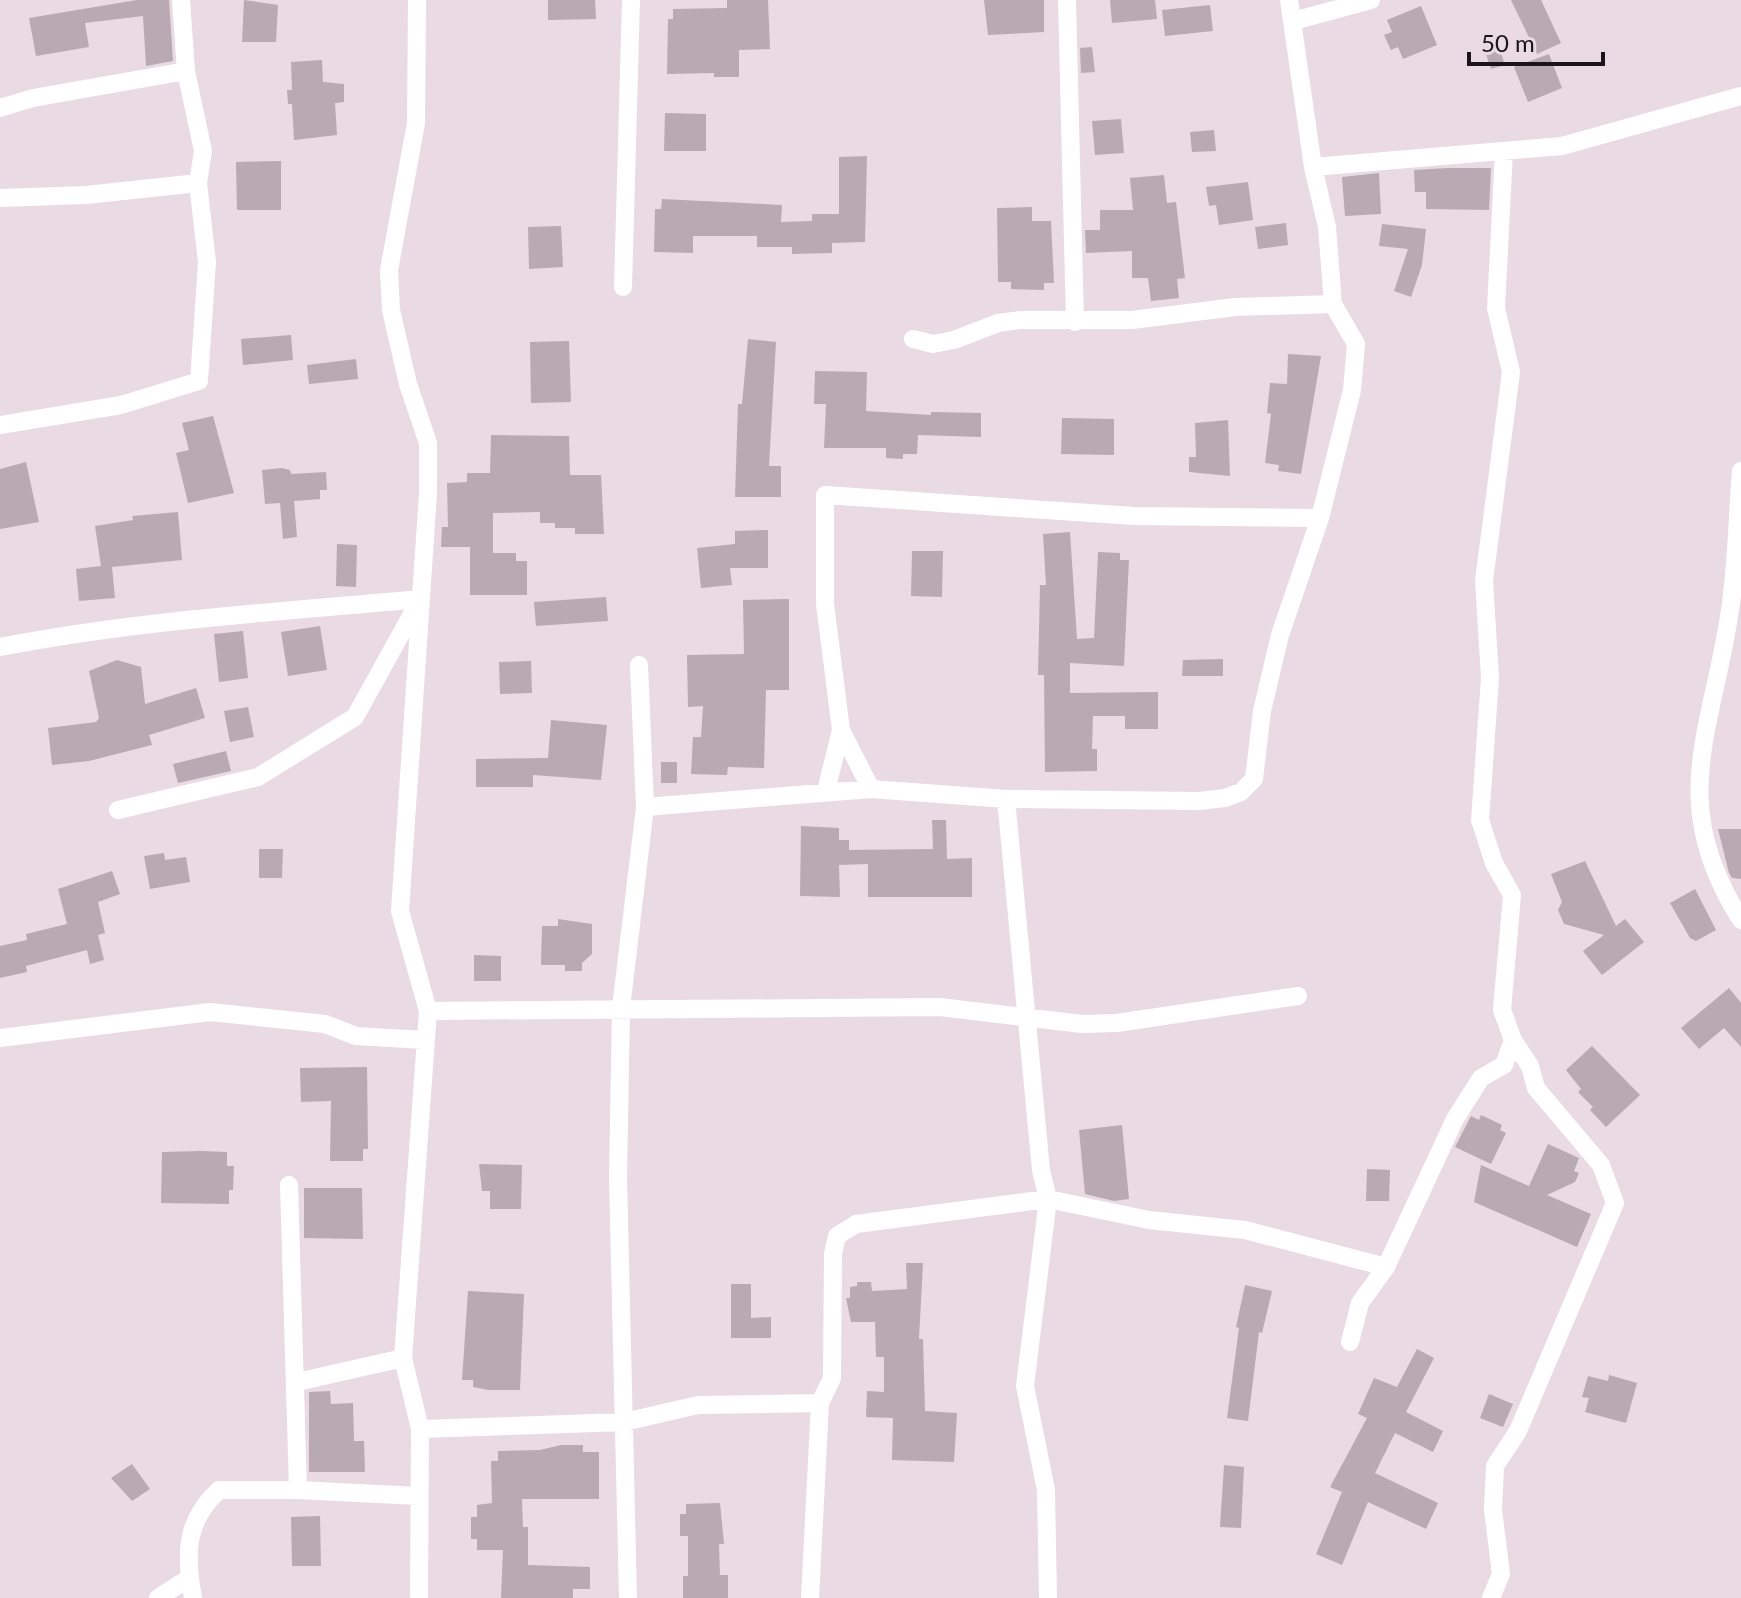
<svg xmlns="http://www.w3.org/2000/svg" width="1741" height="1598" font-family="Lato,sans-serif">
	<style>
		.building { fill: #b8a9b2 }
		.lines { fill: none; stroke-linecap: round; stroke-linejoin: round }
		.street { stroke: #fff; stroke-width: 18 }
	</style>
	<rect width="100%" height="100%" fill="#eadae3"/>
	<path class="building" d="M137,0H169L173,61L146,66L143,16L85,23L89,47L36,56L29,18Z
		M244,0L278,5L276,42H242Z
		M548,0H595L596,19L548,20Z
		M727,0H768L770,49L739,50V77H714V73L667,74L668,19H673V9L727,8Z
		M984,0H1044V32L988,35Z
		M1110,0H1155L1157,19L1112,23Z
		M1511,0H1541L1561,43L1537,54Z
		M1210,5L1213,31L1165,36L1162,10Z
		M1421,6L1437,45L1403,59L1398,47L1391,50L1384,35L1392,32L1387,20Z
		M1498,44L1505,65L1491,69L1484,48Z
		M1092,47L1095,72L1081,73L1080,48Z
		M1549,54L1562,88L1528,102L1514,67Z
		M322,60L323,82L344,84V102L335,103L337,135L294,140L292,104H288L287,90H292L291,62Z
		M665,113L706,114V151H664Z
		M1121,119L1124,153L1095,155L1092,121Z
		M1214,130L1216,151L1192,152L1190,132Z
		M867,156L865,242L832,243V253L792,254V247H757V236H693V253L654,252L655,209H661L662,199L782,205L781,222L812,221V214H839V157Z
		M281,161V210H237L236,162Z
		M1448,168H1491L1489,210L1426,209V192H1415L1414,170Z
		M1379,173L1381,214L1345,216L1342,177Z
		M1164,175L1167,203L1176,202L1185,278L1177,279L1179,298L1151,301L1148,278H1132V251L1086,253L1085,230H1100V210H1133L1130,178Z
		M1248,182L1253,220L1219,225L1216,205L1209,206L1206,187Z
		M1032,207V221H1051L1054,283H1044V290L1011,289V282H998L997,208Z
		M1286,223L1288,245L1258,249L1255,227Z
		M1382,224L1426,229L1422,265L1411,297L1394,291L1408,249L1379,246Z
		M561,226L563,267L529,269L528,227Z
		M291,335L293,360L243,365L241,339Z
		M748,339L776,342L769,466H781V497H735L738,404H742Z
		M569,341L571,402L531,403L530,342Z
		M1288,354L1321,356L1301,474L1278,471L1279,465L1265,463L1271,414L1267,413L1270,383L1287,384Z
		M356,359L358,379L309,384L307,365Z
		M815,371L867,372L866,411L931,415V412L981,413V437L918,435L917,454H903V459L886,458V448H824L826,404H814Z
		M213,416L234,493L188,503L176,453L189,450L182,423Z
		M1062,418L1114,419V455L1061,454Z
		M1228,420L1230,476L1189,472V457H1196L1195,423Z
		M491,435L569,436L570,475H601L604,534H575V528H555V523H540V512L493,513V553H516V561H527V595H470V547H441L442,527H448L447,483L467,482V473H490Z
		M26,462L39,522L0,529V469Z
		M282,468L290,470L291,474L326,472L327,490H320V499L294,501L297,537L283,539L280,503L265,504L262,470Z
		M178,512L182,560L112,567L115,598L79,601L76,569L101,566L95,526L133,520L132,516Z
		M768,530V568H730L732,585L701,588L697,548L735,544V531Z
		M1070,532L1077,639L1094,638L1098,552L1120,553V560H1129L1124,666L1070,663V693L1158,692V729H1125V716H1093L1092,749H1097V771L1045,772L1044,675H1038L1040,585H1046L1043,534Z
		M337,544L357,545L356,587L336,586Z
		M912,551H943L942,597L911,596Z
		M606,597L608,621L536,626L534,602Z
		M789,599V690H766L764,768L728,767L727,775L691,774L693,737H701L703,706L688,707L687,655L744,654L743,600Z
		M320,626L327,670L288,676L281,632Z
		M243,631L248,678L219,682L214,634Z
		M1223,659V676H1182L1183,660Z
		M117,660L141,667L145,704L196,688L205,718L149,735L152,745L89,761L52,765L48,728L96,722L99,718L89,671Z
		M531,661L532,693L500,694L499,662Z
		M248,707L254,737L230,742L224,711Z
		M551,720L607,725L601,780L533,775V787H476V759L548,758Z
		M226,751L231,771L178,783L173,764Z
		M661,762H677V783H661Z
		M932,820H946L947,859L972,858V897H868V864L839,865L840,897L800,896L801,826L839,828V840H849V850L933,849Z
		M1718,829H1741V879L1732,878L1729,873Z
		M259,849H283L282,878H259Z
		M164,853L165,860L186,857L190,882L150,889L144,856Z
		M1585,861L1616,926L1625,919L1644,942L1602,975L1583,951L1604,935L1564,924L1558,910L1562,902L1551,874Z
		M112,871L120,894L98,902L105,933L98,935L104,960L90,964L87,950L26,966L27,972L0,978V946L27,940L26,934L67,924L58,889Z
		M1695,889L1716,930L1696,941L1690,938L1670,903Z
		M558,919L592,924V954L582,963V971H565V965H541L542,926H558Z
		M474,955L501,956V981H474Z
		M1729,988L1741,1003V1047L1724,1028L1699,1049L1681,1028Z
		M1592,1046L1640,1095L1606,1127L1590,1110L1593,1107L1578,1092L1581,1089L1566,1070Z
		M367,1067L368,1149H363V1161H330L331,1101L301,1102L300,1068Z
		M1481,1115L1502,1125L1500,1130L1506,1133L1491,1164L1455,1147L1471,1116L1479,1120Z
		M1122,1125L1129,1199L1114,1201L1085,1194L1079,1130Z
		M1548,1144L1579,1158L1574,1171L1579,1173L1575,1182L1547,1195L1591,1214L1577,1247L1474,1202L1481,1165L1529,1186Z
		M202,1151L227,1152V1166H234L233,1190H229V1204L161,1203L162,1152Z
		M479,1164L522,1165L521,1209H490V1191H482Z
		M1367,1169L1390,1170L1389,1201H1366Z
		M304,1188H362L363,1239L304,1238Z
		M906,1263H923L919,1339H923L925,1411L957,1413L954,1462L892,1460L893,1418L866,1417L867,1391L884,1392V1357H876L875,1322H851L846,1298H850V1287L857,1286V1282H871L872,1291L907,1289Z
		M731,1284H751V1318L771,1317V1338H731Z
		M1245,1285L1272,1291L1262,1333L1259,1332L1248,1421L1227,1418L1239,1328L1236,1327Z
		M468,1291L524,1294L520,1390H488L473,1387V1380H462Z
		M1417,1349L1434,1358L1406,1412L1443,1431L1433,1452L1395,1433L1375,1473L1438,1503L1426,1529L1368,1502L1342,1565L1316,1554L1342,1492L1330,1487L1367,1418L1358,1414L1374,1378L1397,1387Z
		M1609,1375L1637,1383L1626,1423L1585,1412L1589,1398L1582,1397L1588,1376L1608,1381Z
		M330,1391L331,1404L353,1403L354,1441H364L365,1472H309V1392Z
		M1489,1394L1513,1404L1503,1427L1480,1418Z
		M561,1445H583V1452H599V1499H522L523,1527H528V1565L590,1567V1589H573V1598H501L503,1550H477V1539H471V1517H477V1505L492,1503L491,1461H498V1451L540,1450Z
		M132,1464L150,1489L132,1501L111,1478Z
		M1224,1465L1244,1467L1241,1528L1220,1527Z
		M720,1503L724,1544H719L720,1575H728V1598H683V1576H688V1536H680V1514H686V1504Z
		M320,1516L321,1566H292L291,1517Z"/>
	<g class="lines">
		<path class="street" d="M417,0L416,123L389,270L391,310L408,384L428,443V493L400,911L428,1011L403,1358L420,1429L419,1598
			M1067,0L1075,322
			M1293,21L1371,0
			M0,108L33,98L186,71
			M1313,167L1562,146L1741,96
			M0,198L86,195L198,183
			M623,287L631,0
			M913,339L933,344L954,340L998,323L1020,320H1132L1235,307L1333,304
			M0,425L121,405L199,381L207,262L198,183L203,151L186,71L181,0
			M1741,471C1737,517 1737,564 1730,610C1712,733 1666,802 1741,920
			M0,647C138,620 280,612 420,599
			M871,789L841,730L825,604V495L1134,516L1320,518
			M826,791L841,730
			M1006,799L1041,1170L1048,1199L1025,1386L1046,1490L1048,1598
			M645,807L871,789L1006,799L1199,801L1225,798L1241,792L1254,779L1262,711L1280,635L1320,518L1352,390L1356,344L1333,304L1327,227L1313,167L1289,0
			M118,810L258,777L355,717L417,605
			M428,1011L940,1007L1082,1024L1117,1023L1298,996
			M0,1038L210,1012L325,1024L356,1036L424,1040
			M289,1185L298,1490
			M1350,1342L1360,1303L1386,1267L1455,1119L1481,1078L1504,1065L1513,1040
			M297,1382L403,1358
			M420,1429L624,1422L698,1405L820,1403
			M158,1598L189,1578
			M193,1598C185,1555 185,1521 219,1490H298L418,1496
			M628,1598L618,1178L621,1008L645,807L639,665
			M810,1598L820,1403L832,1378L833,1254L837,1236L856,1224L1048,1199L1149,1220L1245,1230L1386,1267
			M1491,1598L1501,1574L1493,1510L1495,1466L1518,1431L1615,1203L1601,1165L1536,1088L1530,1066L1513,1040L1502,1010L1512,895L1494,863L1480,820L1490,678L1484,581L1511,372L1496,308L1504,152"/>
	</g>
	<path d="M1469 52v12h134v-12" fill="none" stroke="#1b1518" stroke-width="4"/>
	<text x="1481" y="52" font-size="24" fill="#1b1518" stroke="#eadae3" stroke-width="6" paint-order="stroke">50 m</text>
</svg>
